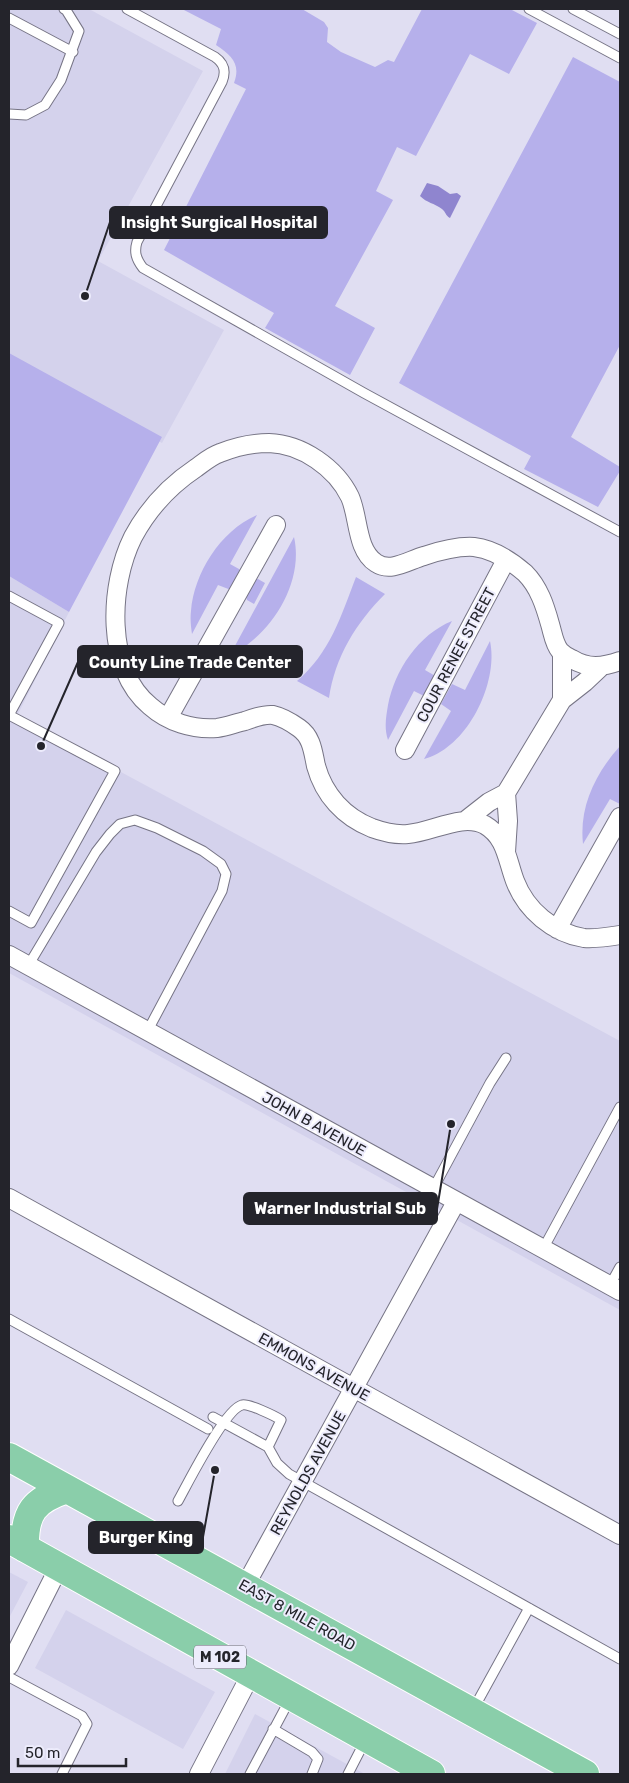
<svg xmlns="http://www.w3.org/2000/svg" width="629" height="1783" font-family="Rubik,sans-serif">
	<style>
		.built { fill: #d4d2ec }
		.green { fill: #b6b0eb }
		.water { fill: #8f85cf }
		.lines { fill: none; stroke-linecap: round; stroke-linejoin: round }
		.service-casing { stroke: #767485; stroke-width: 11 }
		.minor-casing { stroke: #767485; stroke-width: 20 }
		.trunk-casing { stroke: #fff; stroke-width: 30 }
		.service { stroke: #fff; stroke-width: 9 }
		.minor { stroke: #fff; stroke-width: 18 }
		.trunk { stroke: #8aceaa; stroke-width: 28 }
		.labels { text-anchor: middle; stroke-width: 4; stroke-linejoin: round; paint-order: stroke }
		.shield { fill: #edecfc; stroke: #60606a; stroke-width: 1 }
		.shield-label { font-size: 14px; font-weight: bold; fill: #24242b }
		.street-label { font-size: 15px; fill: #24242b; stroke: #edecfc }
		.leader { fill: none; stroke: #24242b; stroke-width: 2 }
		.callout-dot { fill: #24242b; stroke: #edecfc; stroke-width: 2 }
		.callout { fill: #24242b; stroke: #24242b; stroke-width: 2 }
		.callout-label { font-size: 16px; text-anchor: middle; font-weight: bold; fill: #fff }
	</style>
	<rect width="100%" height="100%" fill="#e0def2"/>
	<path class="built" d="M9,9H89L203,71L98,261L224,330L162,443L9,359Z
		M9,576L69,612L17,716L620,1041V1310L9,973Z
		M9,1572L28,1582L9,1618Z
		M66,1610L215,1692L183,1749L35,1668Z
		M255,1714L365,1774H225Z"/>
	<path class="green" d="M182,9H302L324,22L328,28L327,42L341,52L375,67L388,60L394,62L422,9H510L537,23L509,74L470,54L416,156L397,147L376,191L393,200L335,306L375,328L350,375L265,328L274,313L164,250L246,89L234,83C241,64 232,56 216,45L221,29Z
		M573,57L620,82V345L571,437L620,467V471L598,507L524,469L531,456L399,383Z
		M9,353L162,437L69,612L9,576Z
		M257,515L230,564L239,569L241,572L231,590L218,585L192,634C191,627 190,619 191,611C194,573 221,530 257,515Z
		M294,537C303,577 279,621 247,645C242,648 237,653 230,655Z
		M356,577L385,594C356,623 335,657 329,698L297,681C330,653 341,616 356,577Z
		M258,579L265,583L254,604L247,600L246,596L254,580Z
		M452,621L425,670L437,677L426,697L414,691L388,740C384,728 386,717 388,705C395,670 418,635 452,621Z
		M490,641C499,683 467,748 424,759L451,711L441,704L452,684L465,690Z
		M620,746V804L610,799L583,844C579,807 595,774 620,746Z"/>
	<path class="water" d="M427,183L438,186L450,194L457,193L461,196L450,218C445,215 446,212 442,209C434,203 427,203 420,196Z"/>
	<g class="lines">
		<g class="service-casing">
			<path id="service" d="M127,9L215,57C225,64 226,72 222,82L137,242C134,252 136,259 143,268L364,393L620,532
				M529,9L620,58
				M573,9L620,34
				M9,18L73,52
				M9,114L26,115L45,105L61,80L79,31L66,10L64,9
				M9,596L59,623L9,715L115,771L31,923L9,911
				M28,966L96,852L110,834L120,824L135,820L157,828L203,851L221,864L226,874L222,891L147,1032
				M433,1189L490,1083L506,1058
				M543,1249L620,1107
				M610,1285L620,1267
				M9,1319L208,1429
				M213,1417L268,1447L277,1463L289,1474L620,1659
				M178,1501C188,1483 225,1409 242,1405C248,1403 275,1416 281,1420L268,1447
				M9,1677L82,1716L87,1724L62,1774
				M474,1708L529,1608
				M273,1729L312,1752L318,1759L312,1774
				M250,1774L290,1699
				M348,1774L365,1741"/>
		</g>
		<g class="minor-casing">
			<path id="minor" d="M620,661C603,667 588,669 572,659C567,657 564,655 560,651C554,644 553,634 550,624C545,606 539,587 525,573C511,561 492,549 474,547C458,546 439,551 424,556C409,560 391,573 376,563C356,550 359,517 350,497C336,468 302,444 269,443C253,443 235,447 220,453C211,456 203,463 196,468C169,486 148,509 133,537C109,585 105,669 150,706C168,722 193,730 217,728C226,727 236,723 245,721C253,718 264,714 273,715C282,717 292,723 299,728C312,737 313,752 316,766C324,795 344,817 372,828C383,832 397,835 408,834C433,832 462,813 485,825C506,837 507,860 515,881C526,910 553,933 584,938C596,939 608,937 620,935
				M562,700V654
				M168,718L276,525
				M405,750L506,560
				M466,820L489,802L506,793
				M506,852L508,821L506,793L562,700L585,682L602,666
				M557,929L620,817
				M9,955L620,1291
				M9,1198L620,1535
				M245,1586L456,1202
				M9,1666L59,1567
				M199,1774L251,1674"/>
		</g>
		<g class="trunk-casing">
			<path id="trunk" d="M9,1457L585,1774
				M9,1539L431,1774
				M25,1548C24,1512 34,1500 67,1489"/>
		</g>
		<use href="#service" class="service"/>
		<use href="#minor" class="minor"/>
		<use href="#trunk" class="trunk"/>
	</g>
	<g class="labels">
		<rect class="shield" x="194" y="1645.5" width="52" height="23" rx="4"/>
		<g class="shield-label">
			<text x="220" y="1662">M 102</text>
		</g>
		<g class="street-label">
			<text transform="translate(456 655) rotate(-62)" y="5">COUR RENEE STREET</text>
			<text transform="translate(314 1124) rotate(29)" y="5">JOHN B AVENUE</text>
			<text transform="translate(314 1367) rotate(29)" y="5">EMMONS AVENUE</text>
			<text transform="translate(308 1473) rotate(-61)" y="5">REYNOLDS AVENUE</text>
			<text transform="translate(297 1615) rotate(29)" y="5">EAST 8 MILE ROAD</text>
		</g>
	</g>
	<path class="leader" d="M85 296L110 222M41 746L78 662M451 1124L437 1209M215 1470L203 1537"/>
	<g class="callout-dot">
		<circle cx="85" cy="296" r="5"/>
		<circle cx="41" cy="746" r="5"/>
		<circle cx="451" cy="1124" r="5"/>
		<circle cx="215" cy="1470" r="5"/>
	</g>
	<g class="callout">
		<rect x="110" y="207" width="217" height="31" rx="5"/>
		<rect x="78" y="646" width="224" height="31" rx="5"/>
		<rect x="244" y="1193" width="193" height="31" rx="5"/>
		<rect x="89" y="1522" width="114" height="31" rx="5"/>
	</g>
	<g class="callout-label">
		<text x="219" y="228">Insight Surgical Hospital</text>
		<text x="190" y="668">County Line Trade Center</text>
		<text x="340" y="1214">Warner Industrial Sub</text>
		<text x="146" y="1543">Burger King</text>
	</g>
	<rect width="629" height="1783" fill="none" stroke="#24242b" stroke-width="20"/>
	<path d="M18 1758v8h108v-8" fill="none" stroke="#24242b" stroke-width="2.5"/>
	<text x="25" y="1758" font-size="15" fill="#24242b" stroke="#edecfc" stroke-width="4" paint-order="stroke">50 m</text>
</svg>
